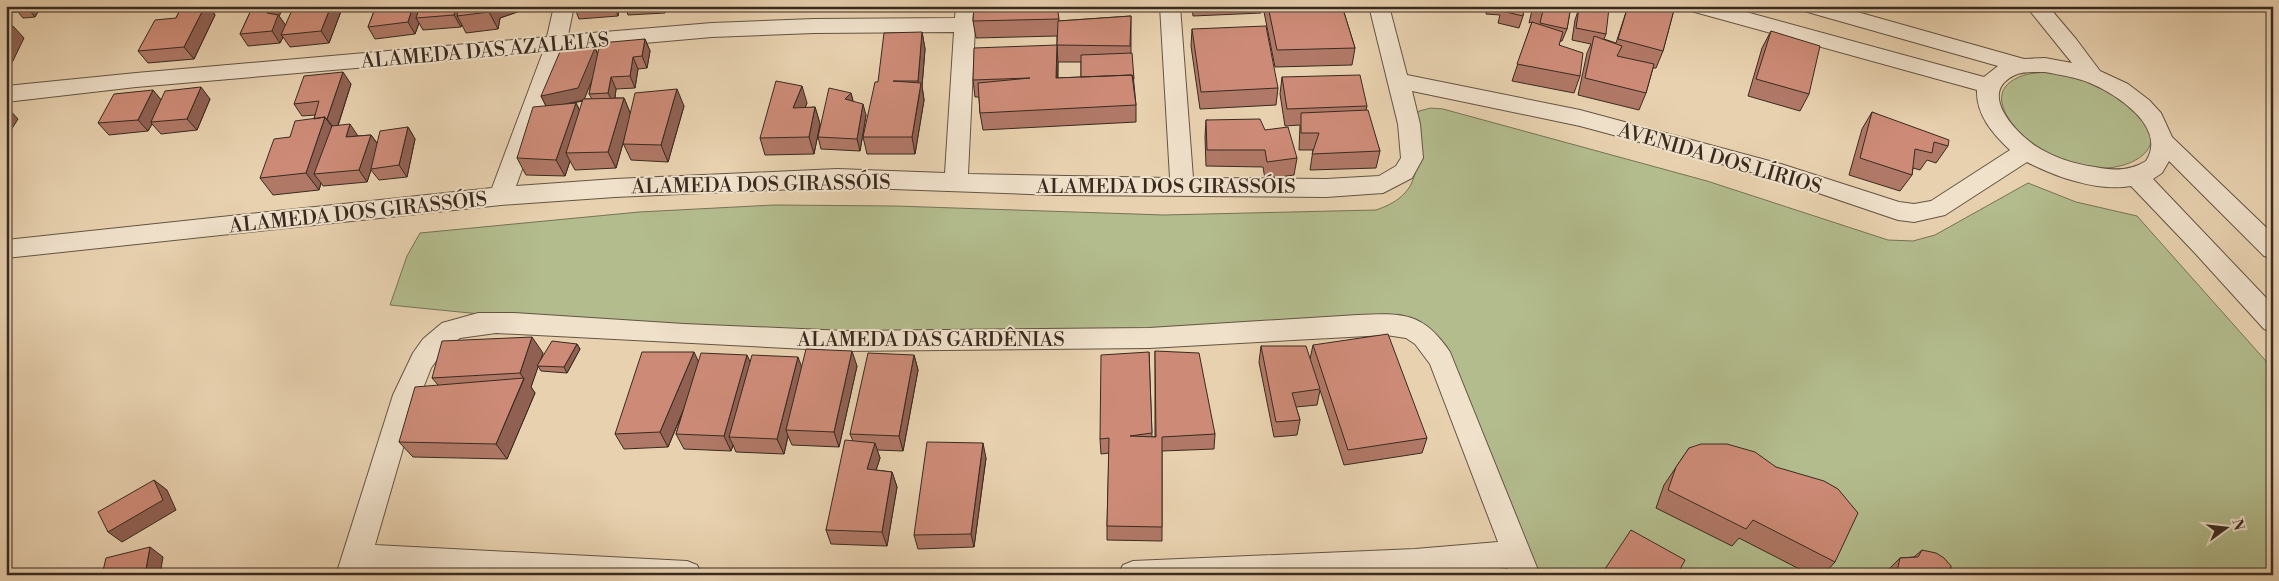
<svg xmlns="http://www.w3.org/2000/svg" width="2279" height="581" font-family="'Libre Bodoni',serif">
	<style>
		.green { fill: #b3bc8d; stroke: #767356 }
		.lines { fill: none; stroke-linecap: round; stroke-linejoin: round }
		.minor-casing { stroke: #645444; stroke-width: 2 }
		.minor { fill: #f0e1cb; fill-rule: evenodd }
		.wall { fill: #b07866; stroke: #382a20; fill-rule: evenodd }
		.shaded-wall { fill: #906153; stroke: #382a20 }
		.building { fill: #cd8b77; stroke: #382a20 }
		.labels { text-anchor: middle; stroke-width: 4; stroke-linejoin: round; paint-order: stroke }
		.street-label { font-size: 20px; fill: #382a20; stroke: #f0e1cb }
	</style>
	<rect width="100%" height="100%" fill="#e8d1af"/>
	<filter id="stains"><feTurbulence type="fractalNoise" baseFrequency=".004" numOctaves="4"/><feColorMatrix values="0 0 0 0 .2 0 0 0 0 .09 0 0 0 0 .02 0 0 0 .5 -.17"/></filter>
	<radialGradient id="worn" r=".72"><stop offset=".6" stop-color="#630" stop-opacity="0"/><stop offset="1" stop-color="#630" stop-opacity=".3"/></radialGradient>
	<path class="green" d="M2048,72C2070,75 2093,81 2113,92C2119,95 2124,102 2130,107C2134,111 2140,115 2144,120C2167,150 2131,167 2106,168C2082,168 2054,158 2034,144C2016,132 1983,96 2015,79C2025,73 2036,73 2048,72Z
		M1431,108L1443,109L1707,181L1888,240L1913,241L1935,235L2028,183L2076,202L2137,216L2273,369V575H1540L1449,350L1443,342L1426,327H1266L919,337L490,315L390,305L407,256L420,233L639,212L774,205L895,206L1164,215L1376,210C1427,193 1416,159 1417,114L1419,111Z"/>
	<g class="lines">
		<g class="minor-casing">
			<path id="minor" d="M554,6H574L568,35L712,23L814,19L955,18L956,6H976L968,174L1170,178L1160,6H1180L1193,178L1326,179L1379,176L1396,166L1401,158L1398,124L1369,6H1389L1407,75L1580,110L1781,164L1899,202L1914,204L1931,201L2010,150C1993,134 1976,115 1977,90L1691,11L1688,6H1724L1984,77L1998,66L1804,11L1801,6H1836L2024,59L2045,58L2072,63L2026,6H2048L2076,39L2100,71L2128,84L2149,100L2161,113L2172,137L2273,234V258L2264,256L2169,161L2162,173L2153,179L2273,305V332L2264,329L2194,252L2131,186C2098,192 2056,177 2027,162L1945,215L1914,222L1898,220L1777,179L1580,126L1412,91L1420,124L1423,158L1412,178L1383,193L1326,197L1056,195L837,187L615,197L501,205L6,258V240L492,188L543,52L136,87L6,102V86L136,73L547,37ZM954,32L945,173L837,169L615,179L516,186L565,50L712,37L814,33ZM2045,72C2060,75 2076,77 2090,83C2116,94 2168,127 2146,161C2130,171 2113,171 2095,167C2074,164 2052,157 2034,145C2013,130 1978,92 2015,75C2023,71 2036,72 2045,72Z
				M478,313H514L684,324L846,331L1149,328L1358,315C1403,313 1423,312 1450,352L1540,575H1510L1508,568L1435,575H1118L1123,565L1133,561L1415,549L1498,542L1430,364L1415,344L1406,338L1386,335L1149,348L846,351L496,333L460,338L441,354L431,368L413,414L375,545L687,561L697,565L702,575H435L367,571L366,575H336L393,395L413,353L423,339L442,323Z"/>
		</g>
		<use href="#minor" class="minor"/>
	</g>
	<path class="wall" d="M6,6H41L35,17L23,18L18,12L7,13Z
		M182,6H209L215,15L194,59L148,63L138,51L176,18Z
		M253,6H281L283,8L279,16L285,25L311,8L312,6H343L329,43L290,47L283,37L280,43L248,46L240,34Z
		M376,6L526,9L500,18L498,29L466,33L462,25L461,27L423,30L419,23L415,34L375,39L368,27Z
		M574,6H619L618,16L579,19Z
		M625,6H666L665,13L628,15Z
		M974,6H1060V8H1057L1059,21L1131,16V53L1136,105V122L983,130L980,113L979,97H975L973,80L1057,45V36L976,38L973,21ZM1058,62H1081V77L1058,78Z
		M1192,6H1261V13L1193,16Z
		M1265,6H1342L1355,48L1352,65L1275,67L1264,12Z
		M1487,6H1524L1523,16L1519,28L1498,23L1500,15L1486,14Z
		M1533,6H1571L1567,29L1562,41H1560L1559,45L1580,76L1574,93L1512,81L1532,22L1529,23Z
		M1596,6L1606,34L1604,39L1616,43L1628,6H1675L1663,51L1656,68H1653L1646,93L1639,110L1578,95L1587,53L1591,44L1572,40L1575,20L1579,8L1594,11Z
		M1192,29L1278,88L1276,105L1200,109L1191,46Z
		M1771,31L1809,94L1800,111L1748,96L1762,48Z
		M922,32L925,49L922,86L924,100L915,154H867L863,137L878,82Z
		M645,39L650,51L647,68L638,69L635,88L616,89L615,98H624L630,113L684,106L668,162L631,160L623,143L616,168L575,170L570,161L565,176L526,175L517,158L546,106L541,96L595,48L598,54ZM592,79L589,94L592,99H584ZM583,101L580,111L576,103L568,104Z
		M1282,77L1367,106L1366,110L1380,151L1376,168L1310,170L1313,150H1299L1300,125L1285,126L1280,94Z
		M351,84L338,126L358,136L371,135L377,143L408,127L415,139L407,177L379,180L371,170L367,182L323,186L321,183L319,190L273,195L260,178L290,137L314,119L315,115L302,116L294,104Z
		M851,93L853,101L866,115L860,151L821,149L818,137Z
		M210,99L197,130L161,134L152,124L148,131L109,135L98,123L161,100Z
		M807,103L805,108L815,107L820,124L814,154L765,155L760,138Z
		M1872,112L1948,146L1936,163L1927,160L1920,170L1913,168L1912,175L1900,191L1849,175L1862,129Z
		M1206,120L1265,130L1297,158L1294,175L1265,179L1263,167L1206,166L1205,137Z
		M577,344L580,349L567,373L541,371L538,366L531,387L535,393L507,459L413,457L399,442L438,385L432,378L543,353L539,363Z
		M1313,345L1427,438L1422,453L1344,465L1320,390L1317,405L1296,407L1300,420L1297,435L1274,437L1259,362L1261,346L1310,359Z
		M1155,351L1215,434L1214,449L1162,451V541L1107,540V526L1109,453L1101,454L1100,439L1149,352L1152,437H1155Z
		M914,355L918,370L903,451L877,450L880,458L876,470L892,472L897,487L887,546L831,544L826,530L853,441L850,434Z
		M699,361L750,362L802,367L857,366L839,447L792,445L788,436L784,454L736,452L733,445L731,451L684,449L676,434L683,412L668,447L624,449L615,434Z
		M1689,448L1776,467L1835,562L1823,575H1811L1739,538L1732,546L1656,508L1664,485Z
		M986,458L974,547L918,549L914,535Z
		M1922,550L1951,575H1888L1890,568L1900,558L1914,557Z"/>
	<path class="shaded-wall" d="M26,6H41L35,17Z
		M205,6H209L215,15L194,59L184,47Z
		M270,6H281L283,8L279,16L287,27L281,35L283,37L280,43L272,31L267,13Z
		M331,6H343L329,43L321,31Z
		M413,6H423L416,18L419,23L415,34L408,22Z
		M457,6H468L457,16L462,25L461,27L454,15Z
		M490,6H527L526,9L500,18L498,29L489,12Z
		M614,6H619L618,16Z
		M662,6H666L665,13Z
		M13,26L24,38L10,67H6V40Z
		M922,32L925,49L922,86L924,100L915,154L912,137L920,91L918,81Z
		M645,39L650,51L647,68L642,56Z
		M1057,45L1058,62L1057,95L1056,78Z
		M595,48L600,60L584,100L547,108L541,96Z
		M633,57L638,69L635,88L630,76Z
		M343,72L351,84L336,131L327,119Z
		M611,77L616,89L614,105L608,93Z
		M802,86L807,103L798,125L793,108Z
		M201,87L210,99L197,130L187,119Z
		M677,89L684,106L668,162L661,145Z
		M153,90L163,102L151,122L152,124L148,131L138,120Z
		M851,93L854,105L845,99Z
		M624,98L631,115L616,168L608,152Z
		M576,103L584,120L566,153L570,161L565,176L556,160Z
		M863,104L866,115L860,151L857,139Z
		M7,107L18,119L6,138V108Z
		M815,107L820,124L814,154L809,137Z
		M325,117L337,134L314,174L321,183L319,190L306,173Z
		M350,124L358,136L346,137Z
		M408,127L415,139L407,177L399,165Z
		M371,135L379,146L367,182L359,170Z
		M532,337L543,353L531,387L535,393L507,459L496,444L524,379L520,373Z
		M577,344L580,349L567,373L564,367Z
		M852,351L857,366L839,447L834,432Z
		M694,352L701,367L668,447L660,432Z
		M747,355L754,370L729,437L733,445L731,451L724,436Z
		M914,355L918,370L903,451L899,436Z
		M798,357L804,373L786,430L788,436L784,454L777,439Z
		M875,443L880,458L872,483L867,469Z
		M983,443L986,458L974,547L971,534Z
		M892,472L897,487L887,546L882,532Z
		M154,480L167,490L176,510L122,542L108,532Z
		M150,547L163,557L160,575H145Z"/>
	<path class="building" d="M182,6H205L184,47L138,51L155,20L176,18Z
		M253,6H270L267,13L278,15L272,31L240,34Z
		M312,6H331L321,31L281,35L292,10L311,8Z
		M376,6H413L408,22L368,27Z
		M420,6H457L454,15L416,18Z
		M459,6H490L489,12L457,16Z
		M974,6H1057L1059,19L973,21Z
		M1268,6H1342L1355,48L1277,50Z
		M1503,6H1524L1523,16L1502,11Z
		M1534,6H1571L1567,29L1540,23L1543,10L1533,11Z
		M1596,6L1609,8L1606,34L1576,28L1579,8L1596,12Z
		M1628,6H1675L1663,51L1618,39Z
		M1131,16L1130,46L1057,45L1056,78L1132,75L1136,105L980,113L978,83L1030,78L973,80L974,48L1057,45L1058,21Z
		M1532,22L1563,32L1559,45L1583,53L1580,76L1517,64Z
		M13,26L6,40V27Z
		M1266,26L1278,88L1201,92L1192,29Z
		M1771,31L1820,46L1809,94L1756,79Z
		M922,32L918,81H893L921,83L912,137H863L875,82H878L884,33Z
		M1594,36L1622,46L1617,56L1654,64L1646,93L1585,78Z
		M645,39L642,56L633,57L630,76L611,77L608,93L589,94L600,43Z
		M562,47L595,48L578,88L541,96Z
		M1132,53L1134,79H1133L1132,75L1081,77V55Z
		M343,72L327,119H326L325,117L314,119L319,101L294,104L304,76Z
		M1360,75L1367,106L1287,109L1282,77Z
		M776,81L802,86L793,108L815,107L809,137L760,138Z
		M201,87L187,119L151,122L165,91Z
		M829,88L851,93L845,99L863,104L857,139L818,137Z
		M677,89L661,145L623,144L635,93Z
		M153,90L138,120L98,123L114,94Z
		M624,98L608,152L566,153L583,99Z
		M576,103L556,160L517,158L533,107Z
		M1368,110L1380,151L1312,154L1319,133H1301V113Z
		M1872,112L1949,140L1948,146L1934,142L1932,153L1915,149L1912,175L1860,158Z
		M325,117L306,173L260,178L274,139L290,137L295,121Z
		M1260,119L1265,130L1288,127L1297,158L1267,162L1265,150H1207L1206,120Z
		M350,124L346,137L371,135L359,170L314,174L332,126Z
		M408,127L399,165L371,169L380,131Z
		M1388,334L1427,438L1348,450L1313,345Z
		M532,337L520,373L432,378L442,341Z
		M552,341L577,344L564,367L537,366Z
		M1261,346H1306L1320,389L1292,393L1300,420L1276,422Z
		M806,349L852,351L834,432L786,430Z
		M1155,351L1199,353L1215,434L1162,437V527L1107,526L1109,438L1100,439L1101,355L1149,352L1152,433L1130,436L1156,437Z
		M642,352H694L660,432L615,434Z
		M701,353L747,355L724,436L676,434Z
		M868,353L914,355L899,436L850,434Z
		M752,355L798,357L777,439L729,437Z
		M524,378L496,444L399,442L415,387Z
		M845,440L875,443L867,469L892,472L882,532L826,530Z
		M927,442L983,443L971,534L914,535Z
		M1701,444H1727L1755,452L1776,467L1824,481L1838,489L1858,513L1835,562L1753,520L1746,529L1668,490L1676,467L1689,448Z
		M154,480L163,500L108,532L98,512Z
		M1631,530L1685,560L1677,575H1601Z
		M150,547L145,575H102L106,558Z
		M1922,550L1936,553L1944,558L1951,566V575H1898L1897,571L1900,558L1918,557Z"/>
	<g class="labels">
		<g class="street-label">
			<text transform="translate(485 50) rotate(-5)" y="7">ALAMEDA DAS AZALEIAS</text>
			<text transform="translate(1720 158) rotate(16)" y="7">AVENIDA DOS LÍRIOS</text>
			<text transform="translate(761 184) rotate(-1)" y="7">ALAMEDA DOS GIRASSÓIS</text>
			<text x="1166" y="193">ALAMEDA DOS GIRASSÓIS</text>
			<text transform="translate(358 212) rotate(-6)" y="7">ALAMEDA DOS GIRASSÓIS</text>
			<text x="931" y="346">ALAMEDA DAS GARDÊNIAS</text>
		</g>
	</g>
	<rect width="2279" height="581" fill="none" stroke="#e8d1af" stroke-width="25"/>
	<rect x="8" y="8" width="2264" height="566" fill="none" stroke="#382a20" stroke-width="2.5"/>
	<rect x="12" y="12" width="2254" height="556" fill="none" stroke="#382a20"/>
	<g transform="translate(2226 528) rotate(75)" stroke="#f0e1cb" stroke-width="4" paint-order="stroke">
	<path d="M0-4L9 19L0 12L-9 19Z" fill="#382a20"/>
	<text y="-8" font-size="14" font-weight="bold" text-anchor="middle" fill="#382a20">N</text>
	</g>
	<rect width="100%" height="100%" filter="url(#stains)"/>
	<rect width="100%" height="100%" fill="url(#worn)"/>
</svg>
